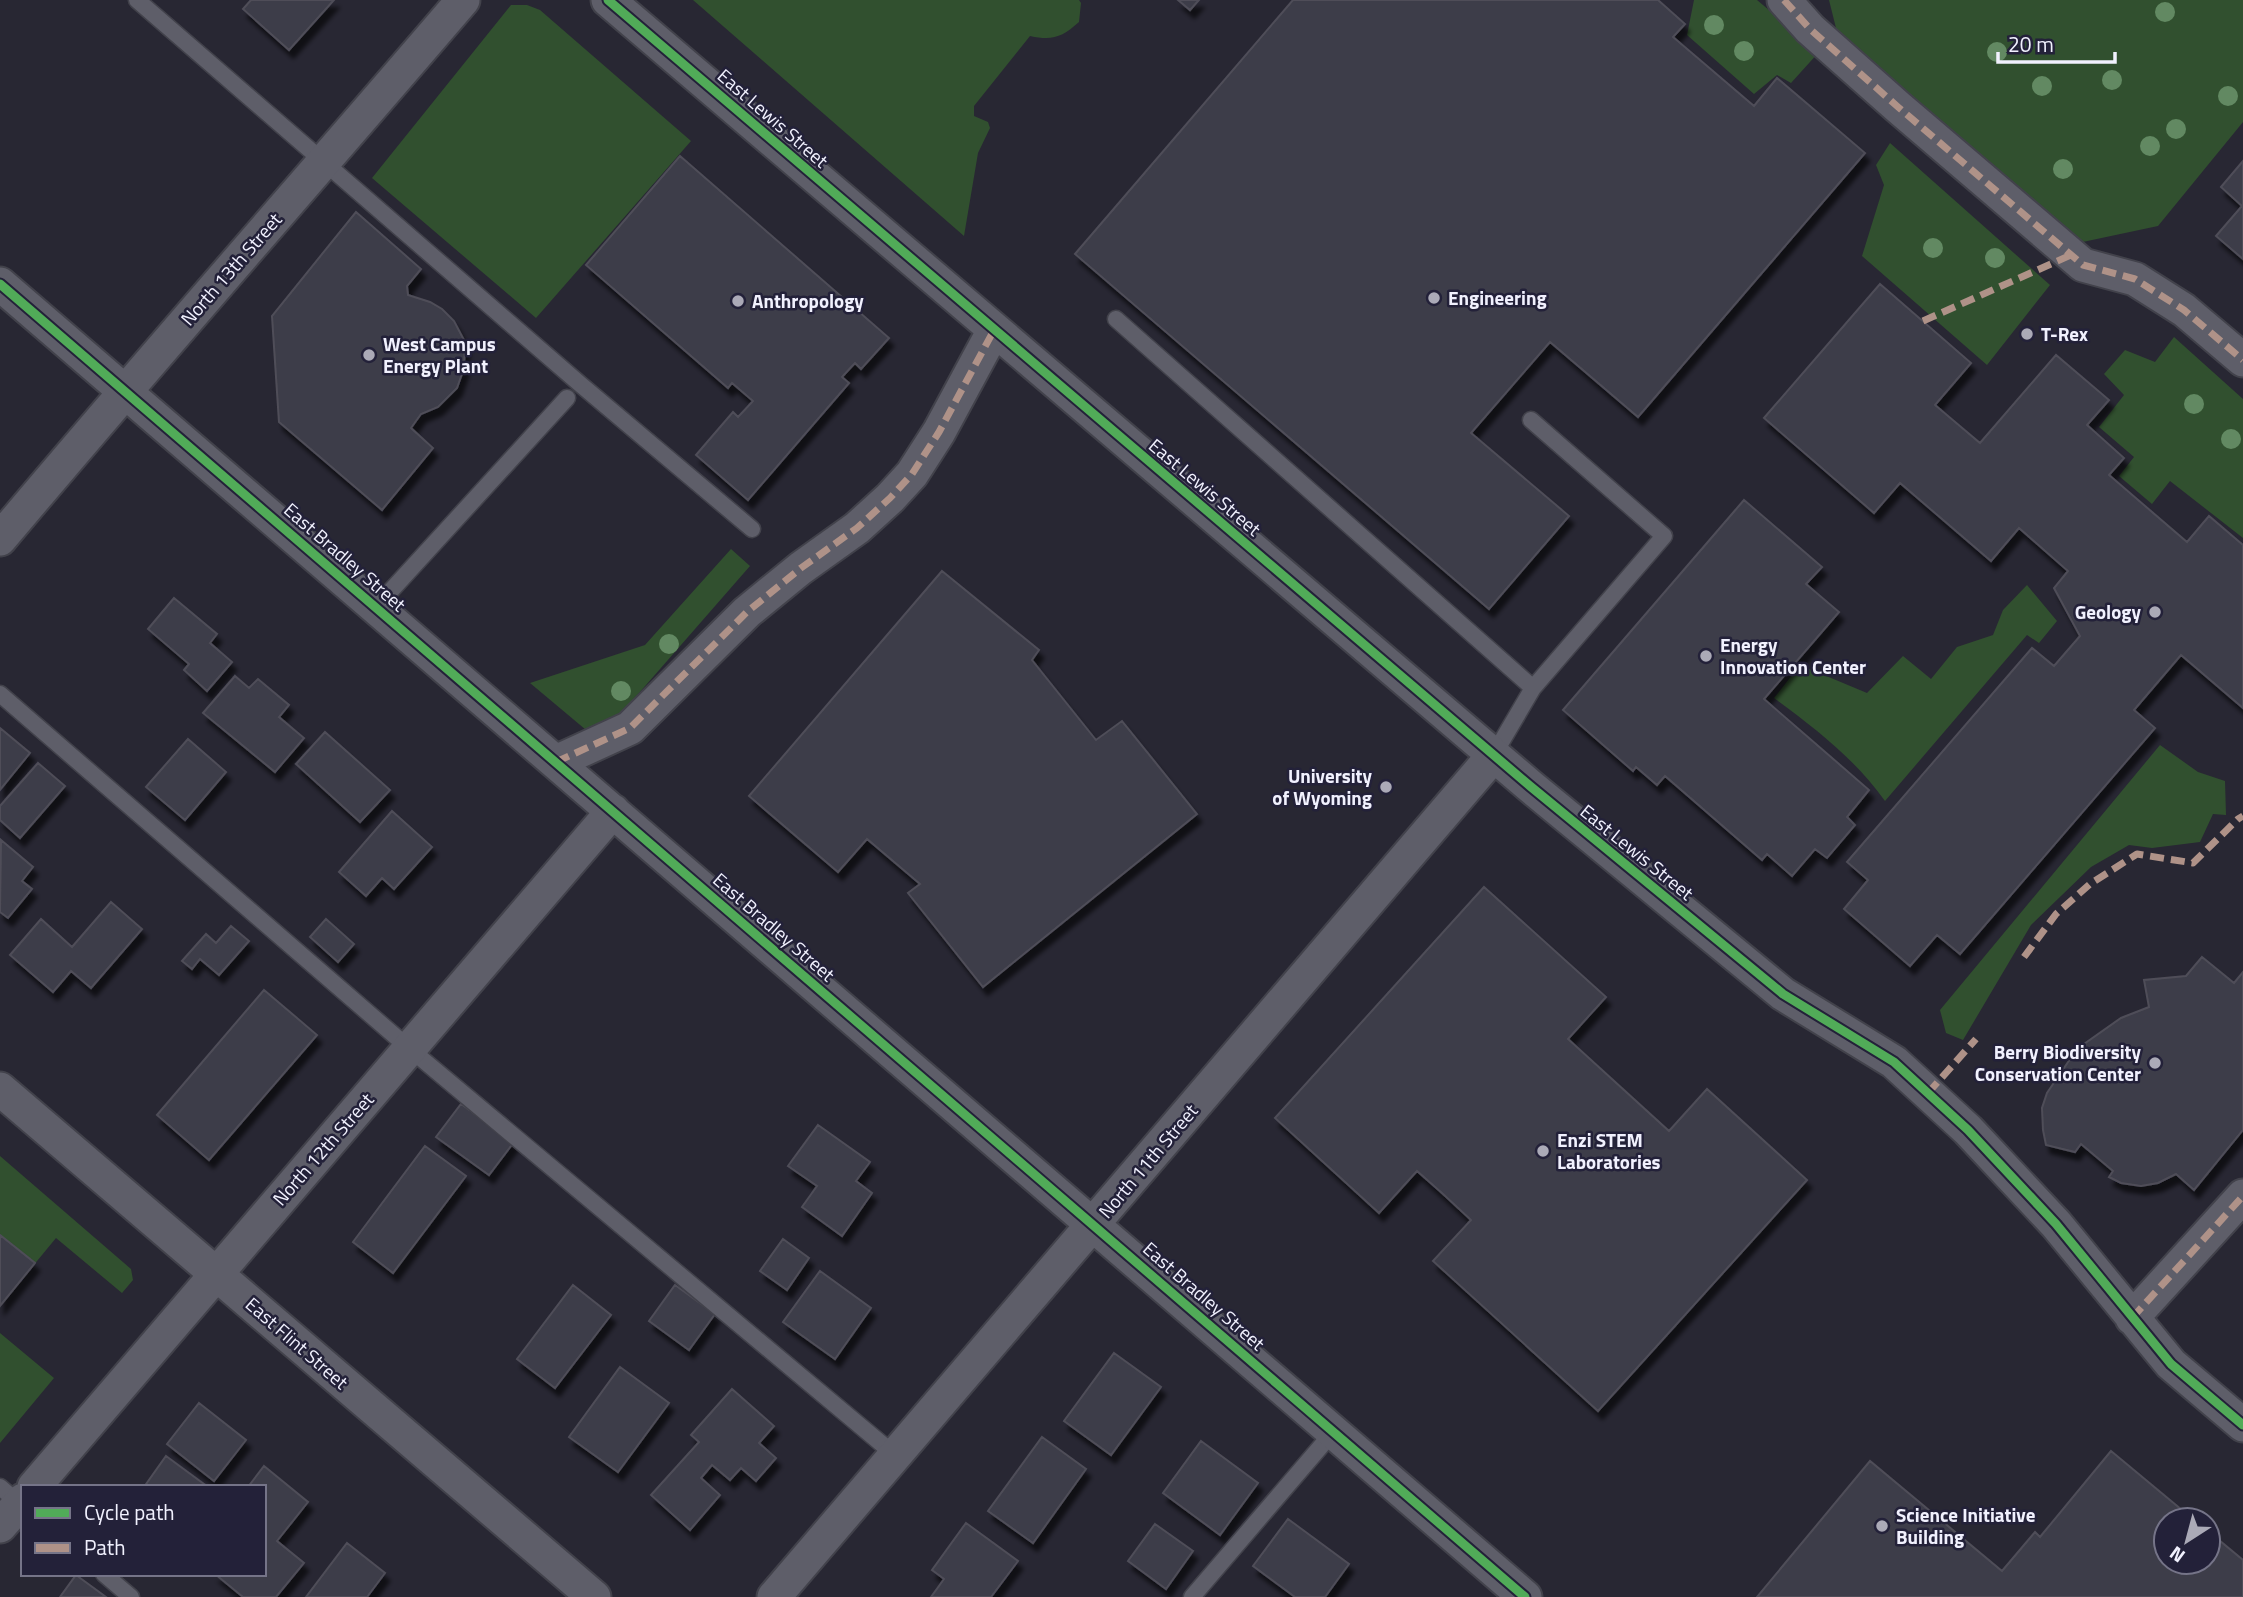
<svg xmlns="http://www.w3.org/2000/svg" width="2243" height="1597" font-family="'Titillium Web',sans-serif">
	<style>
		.green { fill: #31502f }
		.building { fill: #3d3d48; stroke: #4f4e59; stroke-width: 2; filter: url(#shadow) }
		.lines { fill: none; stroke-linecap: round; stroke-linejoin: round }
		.lane-casing { stroke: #42424b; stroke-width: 19 }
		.street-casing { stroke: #42424b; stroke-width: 37 }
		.lane { stroke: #5e5e69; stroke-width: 16 }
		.street { stroke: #5e5e69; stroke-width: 33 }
		.quiet { stroke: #af9288; stroke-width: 7; stroke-dasharray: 14 7; stroke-linecap: butt }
		.cycleway-casing { stroke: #232139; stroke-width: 13 }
		.cycleway { stroke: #51ab58; stroke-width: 9 }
		.tree { fill: #628962 }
		.poi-dot { fill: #abaab7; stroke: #232139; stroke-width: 2.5 }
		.labels { text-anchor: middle; stroke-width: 5; stroke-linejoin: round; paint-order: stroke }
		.street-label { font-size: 19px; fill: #f1f1fe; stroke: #232139 }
		.poi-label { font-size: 19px; font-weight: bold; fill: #f1f1fe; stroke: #232139; text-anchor: start }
	</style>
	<defs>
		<filter id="shadow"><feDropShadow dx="4.5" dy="8" stdDeviation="2" flood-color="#0009"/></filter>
	</defs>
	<rect width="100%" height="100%" fill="#282733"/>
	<path class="green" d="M693,0H1079L1081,3L1079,22C1062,37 1053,41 1030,36L974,106V116L988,122L990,128L978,153L964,236Z
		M1694,0H1757L1819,52L1791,83L1777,75L1754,94L1687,35Z
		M1829,0H2243V122L2158,226L2078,243L1837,32Z
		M511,5H527L540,10L691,141L536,318L372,178Z
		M1890,143L2050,285L1987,365L1862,256L1884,185L1876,165Z
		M2174,337L2243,399V538L2170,481L2152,504L2119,476L2134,457L2099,427L2124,395L2104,374L2125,350L2155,362Z
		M731,549L750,566L598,740L530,683L645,645Z
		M2027,585L2057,621L2039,643L2027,635L1885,801C1854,758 1816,729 1774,698L1800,665L1867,693L1903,656L1931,679L1957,647L1993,635L2003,610Z
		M2160,745L2198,772L2225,781L2226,815L2213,814L2200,842L2152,848L2129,845L2091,867L2031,925L1963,1040L1946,1033L1940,1010Z
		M0,1156L131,1269L133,1280L122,1293L56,1238L0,1306Z
		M0,1333L54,1378L0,1443Z"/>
	<path class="building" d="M251,0H334L289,50L243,9Z
		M1178,0H1199L1190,10Z
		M1293,0H1658L1685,24L1673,37L1754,106L1777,78L1865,153L1638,417L1550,342L1471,433L1569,516L1489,609L1075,254Z
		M680,156L889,338L861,369L855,363L842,377L849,383L748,500L696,455L733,412L738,417L753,401L732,383L728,388L586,265Z
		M2243,161V259L2216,236L2242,206L2221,187Z
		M356,212L421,269L407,286L408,295L430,302L442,309L454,321L465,342L464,368L457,388L438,407L421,414L411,428L433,448L382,510L279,422L272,316Z
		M1880,284L1971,363L1935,405L1980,443L2056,355L2109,400L2087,425L2124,458L2109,475L2187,542L2209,516L2243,545V708L2181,655L2134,710L2155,728L1960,954L1937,935L1910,966L1844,909L1868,880L1847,862L2032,648L2054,666L2080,636L2054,588L2068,571L2019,528L1991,561L1900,483L1874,513L1764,418Z
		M1744,500L1822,567L1806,584L1839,612L1764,699L1869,790L1847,817L1855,825L1827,858L1815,849L1792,876L1767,854L1762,860L1665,776L1657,785L1636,767L1633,771L1563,710Z
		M942,571L1039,650L1032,660L1096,740L1122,721L1197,814L983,987L908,893L920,884L867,839L838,872L749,796Z
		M174,598L217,634L210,643L232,662L207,691L184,670L189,664L148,629Z
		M235,676L249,688L258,679L289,705L279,717L304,738L275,772L203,713Z
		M0,728L30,753L0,790Z
		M325,732L390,790L360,822L296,764Z
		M188,739L226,772L185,820L146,787Z
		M38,763L65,786L20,838L0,820V806Z
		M392,811L432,847L394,889L382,878L366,896L339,872Z
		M1,840L33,867L22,881L32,889L8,918L0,912Z
		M1484,887L1606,997L1568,1039L1669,1131L1707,1089L1807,1180L1598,1411L1433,1261L1471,1220L1443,1194L1417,1171L1379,1213L1275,1118Z
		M111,902L142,929L91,988L71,971L53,992L10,955L41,919L72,947Z
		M326,919L354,944L338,962L310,937Z
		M231,926L249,941L219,975L200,959L192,969L182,961L206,934L216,943Z
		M2202,957L2234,983L2243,972V1130L2194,1190L2176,1174L2158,1183L2141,1186L2121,1183L2109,1177L2113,1171L2081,1144L2075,1152L2046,1145L2043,1130L2042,1108L2047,1093L2077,1049L2121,1018L2149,1007L2144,980L2186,976Z
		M264,990L317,1035L209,1160L157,1115Z
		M461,1104L514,1142L489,1175L436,1137Z
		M818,1125L870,1162L856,1181L872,1193L842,1236L802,1207L817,1186L788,1166Z
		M425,1146L466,1176L393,1273L353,1242Z
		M0,1235L35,1263L0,1306Z
		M783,1239L809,1258L787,1290L760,1271Z
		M820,1271L871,1308L835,1359L783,1322Z
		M573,1285L611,1315L555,1388L517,1359Z
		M675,1285L715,1314L689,1350L649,1321Z
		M1114,1353L1161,1387L1111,1455L1064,1421Z
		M620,1367L669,1403L618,1472L569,1437Z
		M732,1389L774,1426L759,1443L776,1458L756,1481L741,1468L730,1480L712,1465L701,1478L720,1495L690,1530L651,1495L699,1442L691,1435Z
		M199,1403L246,1440L214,1481L167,1444Z
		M1042,1437L1086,1469L1033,1543L988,1511Z
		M1201,1441L1258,1483L1220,1535L1163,1493Z
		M2111,1451L2194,1520H2166V1562H2208V1531L2243,1560V1597H1757L1870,1461L2002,1571L2035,1532L2040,1537Z
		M166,1456L208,1487H144Z
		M264,1466L308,1502L277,1541L304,1563L276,1597H243L215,1574H264V1487H248Z
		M1288,1519L1349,1564L1325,1597H1295L1253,1566Z
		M966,1523L1018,1561L991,1597H931L944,1579L932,1570Z
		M1155,1524L1193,1551L1166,1589L1128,1561Z
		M347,1543L385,1573L367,1597H306Z
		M76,1575L106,1597H60Z"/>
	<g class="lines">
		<g class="lane-casing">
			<path id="lane" d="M137,0L580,384L752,529
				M1116,319L1533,688
				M376,607L567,398
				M0,694L410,1049L895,1455
				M1493,756L1533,688L1664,536L1531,420
				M0,1487L22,1506
				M104,1574L131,1597
				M1192,1597L1334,1431"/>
		</g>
		<g class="street-casing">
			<path id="street" d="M608,0L1530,786L1783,994L1894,1062L1968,1130L2056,1224L2171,1364L2243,1425
				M1784,0L1810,29L1898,107L2083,265L2135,279L2184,310L2243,360
				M0,284L1525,1597
				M0,539C152,358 309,180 463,0
				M556,762L630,728L747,612L801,568L857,528L890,498L912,474L939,432L994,330
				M0,1089L594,1597
				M2132,1318L2243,1196
				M34,1487L613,811
				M0,1526L23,1500
				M774,1597L1493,756"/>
		</g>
		<use href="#lane" class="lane"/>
		<use href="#street" class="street"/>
		<path class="quiet" d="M1784,0L1810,29L1898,107L2083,265L2135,279L2184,310L2243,360
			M1923,321L2071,255
			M556,762L630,728L747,612L801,568L857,528L890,498L912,474L939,432L994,330
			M2024,957L2056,914L2090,884L2137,854L2193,863L2238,819L2243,816
			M1928,1093L1976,1039
			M2132,1318L2243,1196"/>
		<g class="cycleway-casing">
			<path id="cycleway" d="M608,0L1530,786L1783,994L1894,1062L1968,1130L2056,1224L2171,1364L2243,1425
				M0,284L1525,1597"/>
		</g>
		<use href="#cycleway" class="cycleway"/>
	</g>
	<g class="tree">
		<circle cx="2165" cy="12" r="10"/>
		<circle cx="1714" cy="25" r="10"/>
		<circle cx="1744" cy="51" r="10"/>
		<circle cx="1997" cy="52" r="10"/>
		<circle cx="2112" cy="80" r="10"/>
		<circle cx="2042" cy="86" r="10"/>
		<circle cx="2228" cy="96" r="10"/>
		<circle cx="2176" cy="129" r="10"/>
		<circle cx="2150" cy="146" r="10"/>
		<circle cx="2063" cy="169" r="10"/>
		<circle cx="1933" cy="248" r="10"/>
		<circle cx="1995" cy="258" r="10"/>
		<circle cx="2194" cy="404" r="10"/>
		<circle cx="2231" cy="439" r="10"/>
		<circle cx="669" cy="644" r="10"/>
		<circle cx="621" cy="691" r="10"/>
	</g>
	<g class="poi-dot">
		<circle cx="1434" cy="298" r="7"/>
		<circle cx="738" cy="301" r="7"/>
		<circle cx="2027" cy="334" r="7"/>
		<circle cx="369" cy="355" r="7"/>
		<circle cx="2155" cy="612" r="7"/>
		<circle cx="1706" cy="656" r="7"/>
		<circle cx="1386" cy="787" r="7"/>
		<circle cx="2155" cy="1063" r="7"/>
		<circle cx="1543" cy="1151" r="7"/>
		<circle cx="1882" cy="1526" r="7"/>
	</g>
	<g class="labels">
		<g class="street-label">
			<text transform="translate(773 118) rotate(41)" y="7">East Lewis Street</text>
			<text transform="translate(231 269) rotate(-49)" y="7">North 13th Street</text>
			<text transform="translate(1205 487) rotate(40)" y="7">East Lewis Street</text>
			<text transform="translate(345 557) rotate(41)" y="7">East Bradley Street</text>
			<text transform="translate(1637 852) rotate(39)" y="7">East Lewis Street</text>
			<text transform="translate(774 927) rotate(41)" y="7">East Bradley Street</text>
			<text transform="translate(323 1149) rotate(-49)" y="7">North 12th Street</text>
			<text transform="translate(1148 1161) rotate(-50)" y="7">North 11th Street</text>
			<text transform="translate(1204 1296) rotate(41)" y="7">East Bradley Street</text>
			<text transform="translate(297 1343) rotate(41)" y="7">East Flint Street</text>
		</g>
		<g class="poi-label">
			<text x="1448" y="305">Engineering</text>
			<text x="752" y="308">Anthropology</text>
			<text x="2041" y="341">T-Rex</text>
			<text x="383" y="351">West Campus<tspan x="383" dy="22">Energy Plant</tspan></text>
			<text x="2141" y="619" text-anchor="end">Geology</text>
			<text x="1720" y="652">Energy<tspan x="1720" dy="22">Innovation Center</tspan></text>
			<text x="1372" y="783" text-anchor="end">University<tspan x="1372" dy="22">of Wyoming</tspan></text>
			<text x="2141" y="1059" text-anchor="end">Berry Biodiversity<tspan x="2141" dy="22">Conservation Center</tspan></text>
			<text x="1557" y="1147">Enzi STEM<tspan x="1557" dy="22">Laboratories</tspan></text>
			<text x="1896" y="1522">Science Initiative<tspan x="1896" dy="22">Building</tspan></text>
		</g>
	</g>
	<rect x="21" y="1485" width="245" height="91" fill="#232139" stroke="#757488" stroke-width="2"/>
	<rect x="35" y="1508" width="35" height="10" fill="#51ab58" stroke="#757488" stroke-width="2"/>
	<text x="84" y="1520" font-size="21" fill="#f1f1fe">Cycle path</text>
	<rect x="35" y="1543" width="35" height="10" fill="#af9288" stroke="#757488" stroke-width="2"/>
	<text x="84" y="1555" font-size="21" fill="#f1f1fe">Path</text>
	<g transform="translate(2187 1541) rotate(216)"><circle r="33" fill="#232139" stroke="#757488" stroke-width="2"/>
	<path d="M0-5L12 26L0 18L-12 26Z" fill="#abaab7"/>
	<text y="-10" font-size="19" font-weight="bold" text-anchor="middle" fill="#f1f1fe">N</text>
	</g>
	<path d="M1998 52v10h117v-10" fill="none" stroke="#f1f1fe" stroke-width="3.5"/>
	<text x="2008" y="52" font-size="21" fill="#f1f1fe" stroke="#232139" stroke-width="5" paint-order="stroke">20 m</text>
</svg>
